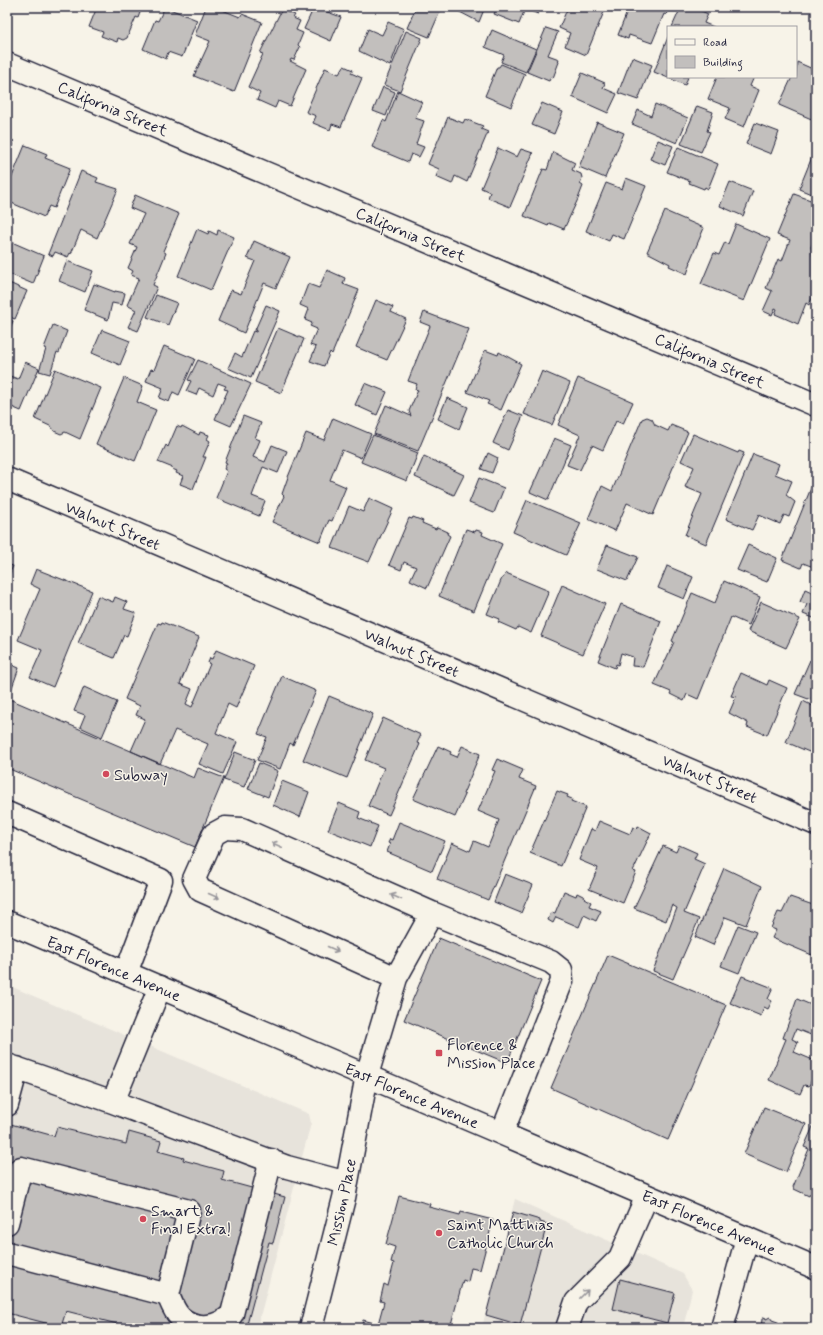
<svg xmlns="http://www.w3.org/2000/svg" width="823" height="1335" font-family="Mynerve,sans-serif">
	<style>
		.built { fill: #e7e3db }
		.building { fill: #c2bfbd; stroke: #22223b }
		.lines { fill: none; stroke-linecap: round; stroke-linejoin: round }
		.minor-casing { stroke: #22223b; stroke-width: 25 }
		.major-casing { stroke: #22223b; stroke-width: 25 }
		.minor { stroke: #f7f3e8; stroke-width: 22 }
		.major { stroke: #f7f3e8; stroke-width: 22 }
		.oneway { stroke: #97959a }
		.poi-dot { fill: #d1495b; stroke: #f7f3e8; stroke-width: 1.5 }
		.labels { text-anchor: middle; stroke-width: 3; stroke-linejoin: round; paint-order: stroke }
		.street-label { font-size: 16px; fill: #22223b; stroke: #f7f3e8 }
		.poi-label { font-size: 16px; fill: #22223b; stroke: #f7f3e8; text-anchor: start }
	</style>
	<rect width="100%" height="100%" fill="#f7f3e8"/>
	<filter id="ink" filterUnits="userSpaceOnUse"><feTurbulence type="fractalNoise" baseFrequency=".025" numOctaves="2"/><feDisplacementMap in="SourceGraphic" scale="8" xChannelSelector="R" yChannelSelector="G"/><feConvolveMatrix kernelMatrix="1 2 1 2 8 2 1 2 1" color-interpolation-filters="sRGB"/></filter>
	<g filter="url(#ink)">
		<path class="built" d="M10,986L309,1114L311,1123L257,1328H7V987Z
			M515,1199L683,1274L692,1290L683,1328H500L483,1323Z"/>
		<path class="building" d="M97,7H142L138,18L136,17L127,38L123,40L118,38L117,42L101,36L103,32L89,27Z
			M165,7L197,20L182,57L168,52L166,59L143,49L155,20L158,21Z
			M206,7H215L240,17L242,14L262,22L234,92L194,76L210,41L195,35Z
			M314,7L341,17L331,41L304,29Z
			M416,7H442L429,37L407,28Z
			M457,7H485L479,22L456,10Z
			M497,7H541L538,14L525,9L519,24L494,14Z
			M568,7H606L586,55L565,46L570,33L559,28Z
			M629,7H669L666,15L664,14L652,43L629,35L628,39L618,35Z
			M681,7H698L697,9L708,14L704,23L714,27H672Z
			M282,9L295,15L293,18L300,21L296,30L303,33L298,45L300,47L294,60L291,59L290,61L306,69L290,106L278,101L275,108L257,100L260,93L248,87L263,54L260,53Z
			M388,22L404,29L390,66L359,51L368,29L382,35Z
			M546,28L558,32L548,55L559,59L558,61L559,62L553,78L551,77L549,81L527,72Z
			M492,30L536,49L526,72L501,62L504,55L485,47Z
			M406,31L422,38L400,91L384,85Z
			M668,37V77H688L685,85L654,72Z
			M632,57L652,65L638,100L618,93Z
			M797,62L815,70L816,121L779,105L792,77H796Z
			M501,64L525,74L511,107L485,96L497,67H499Z
			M344,66L353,70L351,73L362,78L341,127L332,124L330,130L313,123L316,116L306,112L325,68L339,74Z
			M582,73L605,83L603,88L617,94L608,113L572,97Z
			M717,77H754L750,86L759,90L744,127L725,119L730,108L708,99Z
			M383,87L395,92L386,116L373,111Z
			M398,91L422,102L415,118L424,121L416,144L424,147L419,157L411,154L408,162L372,147L383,120L386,122Z
			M542,103L563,112L554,134L532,125Z
			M655,104L688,118L677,143L632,124L638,110L651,116Z
			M697,106L713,112L707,131L710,132L701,152L681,144Z
			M448,117L463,123L465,119L483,126L481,129L488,132L467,182L455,176L452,184L436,177L439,169L428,164Z
			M597,122L624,133L605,178L579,167Z
			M755,123L779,132L771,154L746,144Z
			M7,138L14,141L7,158Z
			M658,140L673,146L665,165L650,159Z
			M25,145L47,154L45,158L70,168L54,208L49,206L44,217L7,201V189Z
			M678,147L718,164L708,189L705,187L704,189L689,183L690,181L667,172Z
			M498,148L517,157L521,149L533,153L510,207L488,198L490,192L481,188Z
			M553,152L575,163L572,170L581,174L582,178L580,184L583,186L578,199L564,229L549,223L548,226L524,216L543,169L547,170Z
			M812,157L816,158V196L799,189Z
			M81,171L98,178L96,182L118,189L97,238L81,230L71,254L70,253L68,257L55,252L53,256L48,254Z
			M626,178L646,186L624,239L612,234L609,241L586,231L606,183L622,189Z
			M730,182L753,191L743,216L720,206Z
			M794,194L816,202V235L811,247L813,256L816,257V289L809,305L806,303L798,324L775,314L777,309L775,308L772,315L763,311L772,291L766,288L778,259L782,261L790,240L777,235Z
			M135,195L179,214L163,251L166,253L153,285L157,287L138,331L128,327L136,310L127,305L139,278L131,275L133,271L128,268L137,247L130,244L144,214L130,208Z
			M665,211L704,228L690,261L691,262L687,274L669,266L670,264L647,252Z
			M736,224L770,239L744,301L701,284L714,253L719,255L725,242L728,244Z
			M197,229L208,234L209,231L217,235L218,230L234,237L211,290L178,276Z
			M7,240L44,256L33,284L7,273Z
			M254,241L290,257L276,288L264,283L244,333L218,321L231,290L241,294L255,261L247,258Z
			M67,261L93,271L85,292L59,281Z
			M327,270L345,278L343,284L359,290L332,354L330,352L324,366L310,361L316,347L310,345L317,329L310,326L312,323L305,320L309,309L300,305L308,284L319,288Z
			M7,282L27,291L15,319L7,316Z
			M94,284L115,292V291L125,293L122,305L112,303L108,320L84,310Z
			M156,295L177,303L168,325L147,317Z
			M376,300L393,307L391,312L406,319L387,360L356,347Z
			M266,305L280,311L251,378L228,368L235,353L242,357L253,331L256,332L257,330H255Z
			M424,312L469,329L418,451L374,434L386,405L411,416L409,411L418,390L415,389L417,384L408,381L430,326L420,322Z
			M7,319L13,321L9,331L7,330Z
			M53,325L67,331L59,353L57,352L50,374L39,371L46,349L44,348Z
			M278,328L304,339L281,393L255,382Z
			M102,330L130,341L120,365L92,353Z
			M164,346L195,359L179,395L173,392L169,402L159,398L163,388L146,381L151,369L154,370Z
			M485,350L498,355L499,352L521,364L501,410L487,404L489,401L467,392Z
			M198,360L251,384L231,426L215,419L228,390L224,389L226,386L218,383L213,395L199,388L196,395L186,391L191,381L188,380Z
			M25,362L39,368L21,411L7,405V375L18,379Z
			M55,369L101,388L80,439L65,432L61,434L54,431L52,427L35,419Z
			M542,371L570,383L552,425L524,414Z
			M124,378L143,386L137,402L156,410L135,461L96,444Z
			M578,378L633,402L623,424L616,421L603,450L592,445L580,470L567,465L580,435L558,425Z
			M365,383L387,392L377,415L355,405Z
			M447,398L468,407L459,429L438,419Z
			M508,410L523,416L508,450L493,443Z
			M243,416L261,423L255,438L260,440L253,457L265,462L272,445L287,451L278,473L263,467L252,496L265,501L259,516L216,498L227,471L224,469L227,463L225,462Z
			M647,417L652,419L655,425L668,431L671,425L688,432L653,515L627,503L615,531L588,519L602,486L612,491L642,419Z
			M333,418L371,434L361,458L342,450L330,480L346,487L332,521L329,520L320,542L272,522L284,496L282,494L288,477L306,433L324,440Z
			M177,426L181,428L182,426L199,435L200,432L209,435L207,439L210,441L203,457H206L193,489L180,484L183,476L176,473L177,471L172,469L173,468L158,462L166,445L168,447Z
			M693,434L738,453L739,451L744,453L706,544L685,535L702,494L685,487L694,467L681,461Z
			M373,435L418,453L407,481L361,462Z
			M554,438L571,445L548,500L530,492Z
			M488,453L498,458L492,473L481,469Z
			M753,454L779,464L775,474L792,481L786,495L795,502L789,517L784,515L780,524L759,515L752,530L726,519Z
			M424,456L464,475L454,495L415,477Z
			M479,478L504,488L494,513L469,503Z
			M813,483L816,485V568L803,563L801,568L782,560Z
			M369,498L393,509L369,562L332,548L349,506L363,512Z
			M527,500L581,523L566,555L513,532Z
			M413,517L423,521L422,523L436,529L437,527L448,532L447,534L450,536L427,588L410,580L416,567L404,562L401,570L389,565L409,518L412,519Z
			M466,529L475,532L476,530L483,532L482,535L502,544L474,611L439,596Z
			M607,545L638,557L627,581L597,569Z
			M748,545L777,558L767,582L737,570Z
			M7,564L13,566L7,580Z
			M667,566L693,577L684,599L658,588Z
			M36,569L92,591L53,687L30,677L42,650L18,640L40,589L30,584Z
			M506,573L549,591L531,633L518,627L516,630L498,622L500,619L487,614L502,578H503Z
			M724,581L760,597L749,625L731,617L698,699L687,694L684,701L670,694L671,692L654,685L674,642L672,641L692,593L715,603Z
			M562,585L605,604L583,654L541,636Z
			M805,589L816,594V619L803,614L807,604L800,602Z
			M98,596L113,602L115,597L127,602L124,609L136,613L127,636L124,635L114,658L78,643Z
			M761,602L800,619L786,648L748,631Z
			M621,604L661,621L643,667L632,666L633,657L621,653L618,665L616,664L615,668L598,661Z
			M162,622L199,637L180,684L192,689L186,704L192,707L210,664L208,663L210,658L212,659L216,650L254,666L236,708L228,704L216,733L237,742L223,774L199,764L208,744L175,730L160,764L131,751L145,719L136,715L140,706L125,699L158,623L161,624Z
			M810,660L816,663V689L811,700L795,694Z
			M7,663L19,668L10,693L7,692Z
			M741,673L767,685L769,680L787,688L767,735L747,727L748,723L729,713L736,697L731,696Z
			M282,676L316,691L293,745L290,743L280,769L257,760L267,737L258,734Z
			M84,687L117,702L102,737L80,727L85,715L74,711Z
			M329,696L373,714L347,778L303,760Z
			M7,698L194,778L198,768L224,778L195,847L7,768Z
			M816,699V755L786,742L803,701L813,706Z
			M383,718L421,735L417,743L420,744L389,815L368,806L384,768L365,760Z
			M438,746L451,752L450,754L457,757L462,746L480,754L463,794L465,795L455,817L413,799Z
			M235,752L255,760L244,787L224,780Z
			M497,759L523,770L519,779L536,786L488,900L437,879L452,843L470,851L474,841L488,847L499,820L478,811L495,771L492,770Z
			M259,763L278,771L268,797L248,789Z
			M282,781L309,792L300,817L273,805Z
			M557,791L568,795L567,797L572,799L571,801L586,807L561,866L530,853Z
			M339,803L360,812L358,818L378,826L370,847L328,830Z
			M599,821L630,834L633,827L637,829L638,826L651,833L633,871L636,872L623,903L589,889L598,868L579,860L591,829L595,831Z
			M399,822L445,841L432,871L387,852L390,844L388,843L390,839L392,840Z
			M679,845L697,853L694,859L705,864L684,913L699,919L673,979L653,971L677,908L672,905L666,921L634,908L663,846L676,852Z
			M724,868L762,886L746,925L725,917L713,945L695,937Z
			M505,874L533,885L521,913L494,902Z
			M564,891L576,896L577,893L585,897L584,898L591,902L589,906L601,911L596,921L584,915L579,927L556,917L553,923L548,920L551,912L555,913Z
			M790,897L816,906V947L812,955L772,938L776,930L771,928L778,912L782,913Z
			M738,925L756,932L739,973L721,966Z
			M439,938L541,981L507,1063L404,1020Z
			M608,955L726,1005L668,1140L551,1088Z
			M742,976L773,988L768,999L772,1001L768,1009L764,1007L761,1016L730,1003Z
			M797,999L816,1007L814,1026H816V1037L796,1029L792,1039L798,1042L794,1052L813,1060V1062L816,1064V1069L809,1086L804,1085L800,1094L769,1080L786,1039L783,1038Z
			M764,1107L806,1124L786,1172L744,1154Z
			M815,1122H816V1197L810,1194L809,1196L794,1189L793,1187L809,1149L804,1147Z
			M7,1123L54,1136L57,1127L126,1144L129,1132L161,1141L158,1151L184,1158L183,1160L224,1171L222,1180L285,1197L273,1243L269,1242L246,1328H133L66,1311L61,1327L7,1313Z
			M399,1196L430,1204L429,1207L460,1215L461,1212L493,1220L480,1270L471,1268L468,1282L463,1280L450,1328H361L363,1320L378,1324L384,1302L380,1301L384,1284L388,1286L394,1263L391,1262L395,1247L386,1244Z
			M513,1212L540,1220V1222L547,1224L520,1325L486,1315Z
			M620,1279L675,1293L667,1323L613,1309Z
			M765,1317L766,1319L770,1317L772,1320L795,1328H761L762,1319Z"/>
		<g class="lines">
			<g class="minor-casing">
				<path id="minor" d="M7,64L816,405
					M7,479L816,824
					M7,813L161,880L126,973
					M396,978L200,890L194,879L214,834L225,828L242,829L432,913
					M7,1065L113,1102L287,1167L347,1183
					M113,1102L160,987
					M7,1105L17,1068
					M7,1223L21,1168L189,1211L168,1295C171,1302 174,1311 180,1317C195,1331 219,1328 232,1314L271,1160
					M7,1253L168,1295
					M311,1328L344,1198L367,1075L396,978L432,913L551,962L561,970L562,981L502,1133
					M567,1328L576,1302L620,1258L647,1196
					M722,1328L747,1238"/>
			</g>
			<g class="major-casing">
				<path id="major" d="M7,922L816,1268"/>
			</g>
			<use href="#minor" class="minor"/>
			<use href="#major" class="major"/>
		</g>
		<defs><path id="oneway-shaft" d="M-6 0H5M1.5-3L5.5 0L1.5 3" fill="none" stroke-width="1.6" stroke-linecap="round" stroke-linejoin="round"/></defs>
		<g class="oneway">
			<use href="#oneway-shaft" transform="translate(277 845) rotate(-156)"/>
			<use href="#oneway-shaft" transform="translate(214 896) rotate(24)"/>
			<use href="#oneway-shaft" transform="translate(396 897) rotate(-156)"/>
			<use href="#oneway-shaft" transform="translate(333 949) rotate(24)"/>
			<use href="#oneway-shaft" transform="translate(584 1294) rotate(-45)"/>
		</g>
	</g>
	<g class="poi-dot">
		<circle cx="106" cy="774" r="4"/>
		<rect x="435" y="1049" width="8" height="8" rx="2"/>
		<circle cx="143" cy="1219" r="4"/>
		<circle cx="439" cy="1233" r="4"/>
	</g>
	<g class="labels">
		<g class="street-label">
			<text transform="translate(113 108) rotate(23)" y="6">California Street</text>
			<text transform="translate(411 234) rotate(23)" y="6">California Street</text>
			<text transform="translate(710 360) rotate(23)" y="6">California Street</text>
			<text transform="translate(113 525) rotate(23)" y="6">Walnut Street</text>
			<text transform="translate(412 652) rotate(23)" y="6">Walnut Street</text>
			<text transform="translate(710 778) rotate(23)" y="6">Walnut Street</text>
			<text transform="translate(114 968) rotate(23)" y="6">East Florence Avenue</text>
			<text transform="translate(412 1095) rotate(23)" y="6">East Florence Avenue</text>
			<text transform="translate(341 1202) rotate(-78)" y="6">Mission Place</text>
			<text transform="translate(709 1222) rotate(23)" y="6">East Florence Avenue</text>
		</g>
		<g class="poi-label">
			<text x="114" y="780">Subway</text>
			<text x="447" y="1050">Florence &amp;<tspan x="447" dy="18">Mission Place</tspan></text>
			<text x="151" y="1216">Smart &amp;<tspan x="151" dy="18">Final Extra!</tspan></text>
			<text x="447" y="1230">Saint Matthias<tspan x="447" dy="18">Catholic Church</tspan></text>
		</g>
	</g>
	<rect width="823" height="1335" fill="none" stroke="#f7f3e8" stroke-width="24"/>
	<rect x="12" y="12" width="799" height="1311" fill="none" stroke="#22223b" stroke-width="1.5" filter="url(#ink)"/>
	<rect x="667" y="26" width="130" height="52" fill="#f7f3e8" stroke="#a29fa3"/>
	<rect x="675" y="39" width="20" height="6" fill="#f7f3e8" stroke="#a29fa3"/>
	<text x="703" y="46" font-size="12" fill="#22223b">Road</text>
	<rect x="675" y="56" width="20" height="12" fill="#c2bfbd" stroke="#a29fa3"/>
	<text x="703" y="66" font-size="12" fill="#22223b">Building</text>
</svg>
